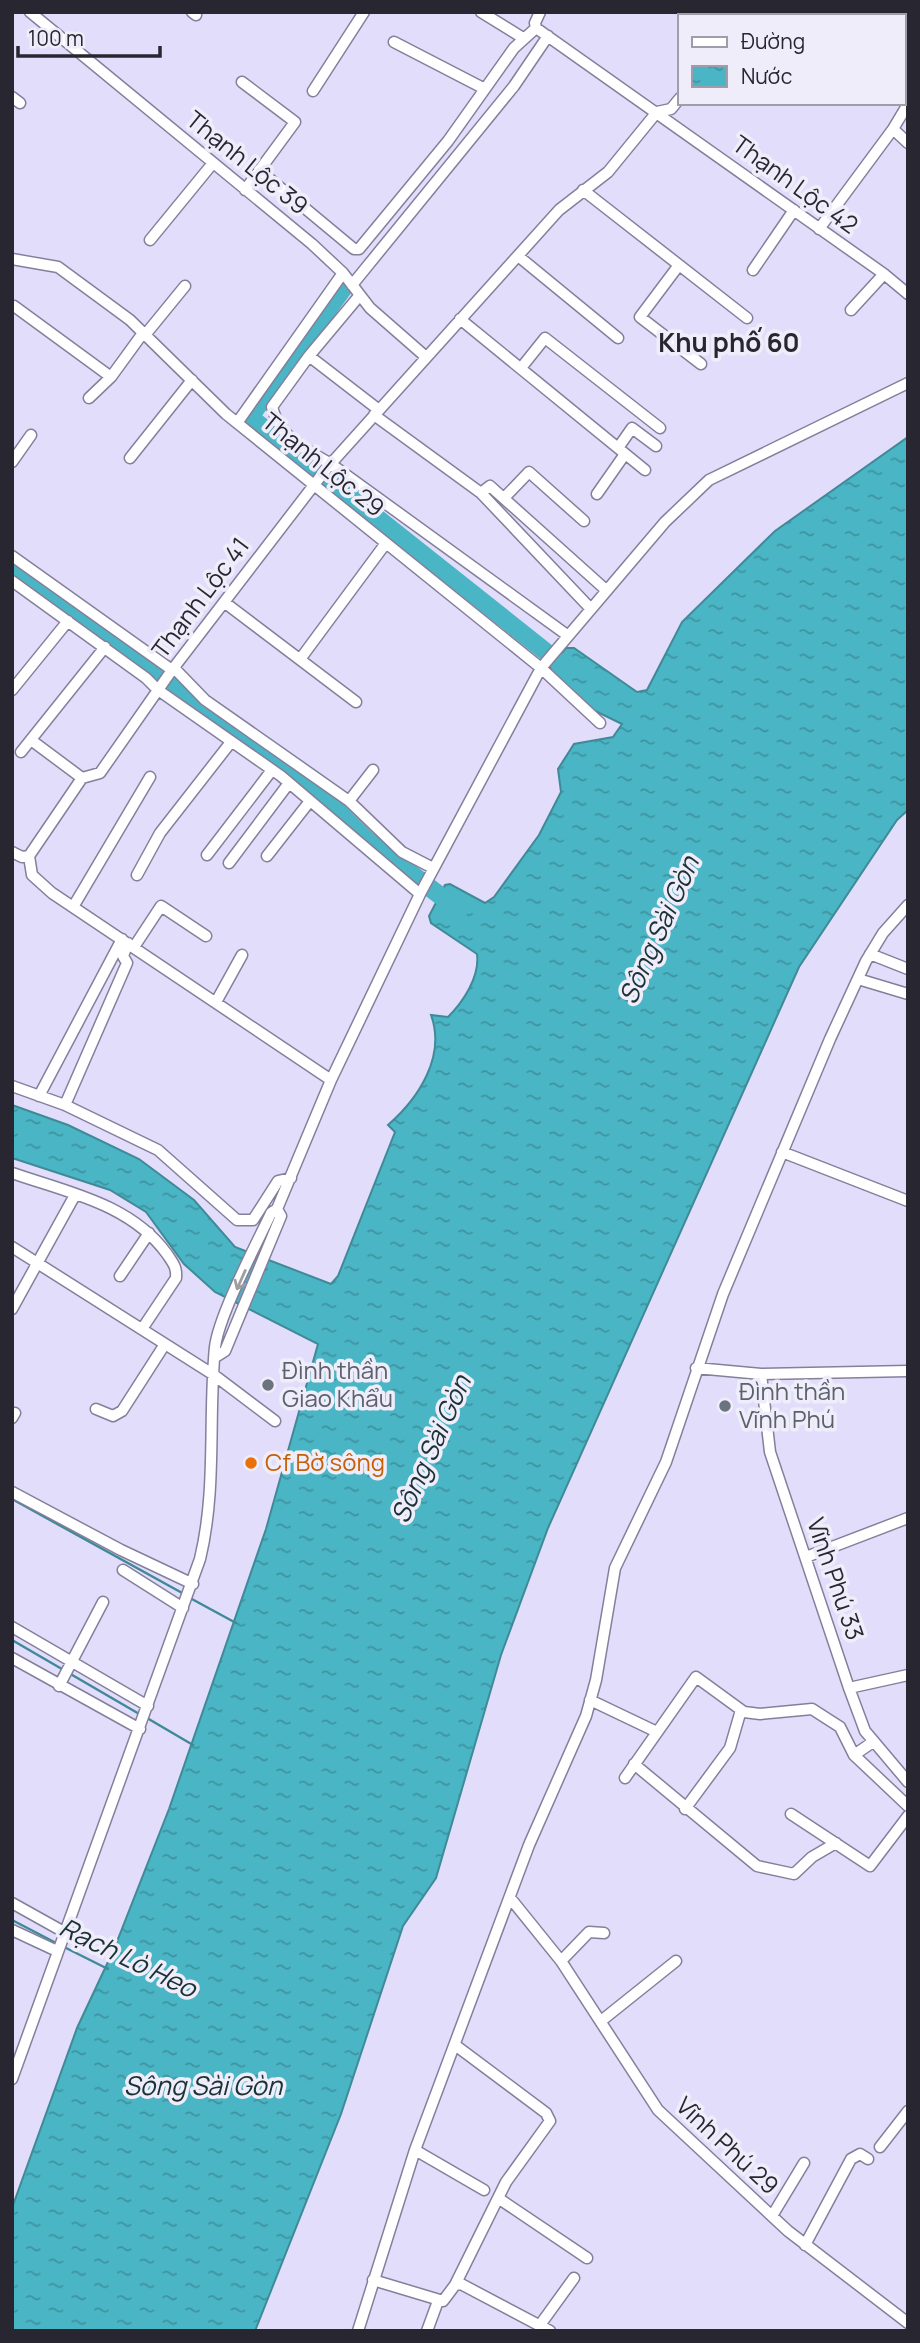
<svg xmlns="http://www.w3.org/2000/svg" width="920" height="2343" font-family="Manrope,sans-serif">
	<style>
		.water { fill: url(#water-ripples); stroke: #408a98; stroke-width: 2 }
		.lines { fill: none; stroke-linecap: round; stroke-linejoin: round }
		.stream { stroke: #408a98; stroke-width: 2.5 }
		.river { stroke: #4ab5c4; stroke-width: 18 }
		.minor-casing { stroke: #847f9b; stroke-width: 13 }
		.minor { stroke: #fff; stroke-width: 10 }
		.oneway { stroke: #9e9da2 }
		.worship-dot { fill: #6b7280; stroke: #f0edfa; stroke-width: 2.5 }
		.food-dot { fill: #e8710a; stroke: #f0edfa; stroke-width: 2.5 }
		.labels { text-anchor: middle; stroke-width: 7; stroke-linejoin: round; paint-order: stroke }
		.street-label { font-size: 24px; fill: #282631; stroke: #f0edfa }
		.worship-label { font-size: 24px; fill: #5b616d; stroke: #f0edfa; text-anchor: start }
		.food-label { font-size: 24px; fill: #c56008; stroke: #f0edfa; text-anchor: start }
		.neighbourhood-label { font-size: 26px; font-weight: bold; fill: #282631; stroke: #f0edfa }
		.water-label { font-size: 26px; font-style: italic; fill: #1a3236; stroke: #f0edfa }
	</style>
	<defs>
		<pattern id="water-ripples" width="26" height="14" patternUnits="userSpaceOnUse" patternTransform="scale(1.75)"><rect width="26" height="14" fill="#4ab5c4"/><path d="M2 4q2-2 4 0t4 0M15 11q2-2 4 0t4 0" fill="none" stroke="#3e93a0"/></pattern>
	</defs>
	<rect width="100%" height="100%" fill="#e3ddfc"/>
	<path class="water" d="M908,437V810L897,820L799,967L548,1528L501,1655L436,1878L403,1926L341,2114L255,2331H12V2208L77,2028L114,1949L169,1809L266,1529L318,1344L215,1292L184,1264L146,1212L110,1190L12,1158V1105L68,1125L139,1159L194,1200L235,1247L331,1284L338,1276L395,1132L388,1125C419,1098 446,1056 431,1015L448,1017C463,1002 480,977 477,954L431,923L429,916L445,885L450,884L485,903L494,897L539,835L561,792L558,769L574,744L613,737L622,724L591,709L551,674L550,667L566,648H574L637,692L647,690L682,622L775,531Z"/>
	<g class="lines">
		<path class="stream" d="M12,1499L184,1594
			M190,1598L236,1623
			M12,1640L141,1715
			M147,1718L193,1745
			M12,1920L58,1944
			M64,1947L108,1969"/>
		<path class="river" d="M343,289L250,417L565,667
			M12,567L240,734L328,802L367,840L459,910"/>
		<g class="minor-casing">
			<path id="minor" d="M30,12L312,244L343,273L370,308L426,357
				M192,12L196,15
				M481,12L523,38
				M540,12L535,23L536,28L884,274L908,294
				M791,12L798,16
				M734,16L736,12
				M394,42L485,89
				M904,72L908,74
				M242,82L295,122L245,190
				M313,91L364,12
				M12,97L20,103
				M908,104L893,129L908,143
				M259,170L354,249H359L448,141L514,48L536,28
				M583,190L747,318
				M819,229L893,129
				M150,240L213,163
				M518,256L618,338
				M12,259L58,267L130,320L226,414L541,668L600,723
				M679,265L640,317L701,364
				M753,270L794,210
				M352,285L514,86L548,36
				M360,295L309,356L272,407C280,438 305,449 331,464L567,635
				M14,306L111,377
				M851,310L884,274
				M460,319L645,470
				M145,335L185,286
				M309,356L379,410
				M521,368L545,338L660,428
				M89,398L111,377L143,333
				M374,415L481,493L590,608
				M237,423L343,273
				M618,448L632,428L656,446
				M130,458L192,380
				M12,462L31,435
				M481,493L490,486L606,590
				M597,494L625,454
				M504,498L529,472L584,521
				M12,556L172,670
				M12,581L146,678L158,690L281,776L420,894
				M224,602L356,702
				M301,658L386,543
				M174,668L205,700L349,801
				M12,690L68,621
				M31,740L82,778
				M21,752L105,647
				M373,770L349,801L402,852L433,868
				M12,852L22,857L29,856
				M207,855L272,770
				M267,856L310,801
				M229,863L289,783
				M137,875L160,833L231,742
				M73,907L150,777
				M134,947L161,906L206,936
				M870,954L908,969
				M858,979L908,994
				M216,1002L242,955
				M331,1080L52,893L32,875L29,856L82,778L100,773L172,670L327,468L559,210L608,172L657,112L671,109L680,98
				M12,1086L65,1105L158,1150L237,1220H253L278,1181L291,1178
				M39,1096L122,939
				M65,1105L127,963L123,956L128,943
				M782,1152L908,1201
				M12,1173C67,1192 131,1204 167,1254C173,1263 177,1267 176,1278L142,1329
				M12,1247L214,1375L275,1421
				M120,1276L149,1233
				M12,1309L75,1195
				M217,1356L225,1351L281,1216L277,1209
				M696,1368L761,1374L908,1371
				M761,1374L770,1452L849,1688L865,1731L908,1782
				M96,1409L113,1416L122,1411L165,1344
				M12,1418L15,1413
				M12,1492L121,1550L193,1584
				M806,1557L908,1518
				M123,1570L183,1608
				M12,1627L148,1706
				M12,1658L140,1729
				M59,1686L103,1602
				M849,1688L908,1675
				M590,1700L657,1732
				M854,1755L908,1806
				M634,1764L757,1866L794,1874L812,1857L836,1843
				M625,1778L696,1677L744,1712L760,1714L812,1709L840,1727L854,1755L873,1742
				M685,1809L730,1748L741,1710
				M791,1814L870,1866L908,1816
				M511,1899L561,1961L658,2110L788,2231L908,2323
				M12,1903L64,1932
				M12,1930L57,1951
				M561,1961L589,1932L604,1933
				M601,2021L676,1961
				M12,2079L200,1559C217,1489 208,1417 215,1347C219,1315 256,1245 271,1213L277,1209L331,1080L420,894L541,668L665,522L709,480L908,383
				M880,2147L908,2111
				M415,2150L484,2190
				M498,2198L587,2258
				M772,2216L804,2163
				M805,2245L851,2159L860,2154L868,2159
				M373,2280L443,2301L455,2285L461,2284L550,2331
				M455,2285L506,2182L550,2121L546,2113L455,2045
				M540,2325L574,2278
				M358,2331L415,2150L529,1845L586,1716L596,1680L615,1568L666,1462L723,1294L830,1039L866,961L883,933L908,905
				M427,2331L438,2301"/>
		</g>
		<use href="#minor" class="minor"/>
	</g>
	<defs><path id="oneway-shaft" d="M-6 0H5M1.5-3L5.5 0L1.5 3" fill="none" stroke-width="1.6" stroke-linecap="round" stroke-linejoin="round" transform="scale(1.75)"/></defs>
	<use class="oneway" href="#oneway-shaft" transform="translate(241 1280) rotate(114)"/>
	<g class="worship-dot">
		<circle cx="268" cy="1385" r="7"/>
		<circle cx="725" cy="1406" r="7"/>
	</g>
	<circle class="food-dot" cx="251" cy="1463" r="7"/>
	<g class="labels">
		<g class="street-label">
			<text transform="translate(247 163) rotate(39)" y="8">Thạnh Lộc 39</text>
			<text transform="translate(795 185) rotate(36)" y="8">Thạnh Lộc 42</text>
			<text transform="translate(323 465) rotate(39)" y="8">Thạnh Lộc 29</text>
			<text transform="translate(201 598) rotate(-53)" y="8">Thạnh Lộc 41</text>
			<text transform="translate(835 1579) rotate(71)" y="8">Vĩnh Phú 33</text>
			<text transform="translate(727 2146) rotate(43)" y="8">Vĩnh Phú 29</text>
		</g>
		<g class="worship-label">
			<text x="282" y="1379">Đình thần<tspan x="282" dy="28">Giao Khẩu</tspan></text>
			<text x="739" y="1400">Đình thần<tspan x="739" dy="28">Vĩnh Phú</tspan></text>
		</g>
		<g class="food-label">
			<text x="265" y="1471">Cf Bờ sông</text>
		</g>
		<g class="neighbourhood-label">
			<text x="729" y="352">Khu phố 60</text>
		</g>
		<g class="water-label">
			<text transform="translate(659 930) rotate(-66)" y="9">Sông Sài Gòn</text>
			<text transform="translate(431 1449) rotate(-66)" y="9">Sông Sài Gòn</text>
			<text transform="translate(128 1958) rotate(26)" y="9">Rạch Lò Heo</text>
			<text x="203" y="2095">Sông Sài Gòn</text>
		</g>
	</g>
	<rect width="920" height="2343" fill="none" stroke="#282631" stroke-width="28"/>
	<rect x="678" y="14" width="228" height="91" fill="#f0edfa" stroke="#a09daa" stroke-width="2"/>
	<rect x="692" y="37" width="35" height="10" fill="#ffffff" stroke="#a09daa" stroke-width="2"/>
	<text x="741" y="49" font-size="21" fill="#282631">Đường</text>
	<rect x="692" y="66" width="35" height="21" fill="url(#water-ripples)" stroke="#a09daa" stroke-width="2"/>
	<text x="741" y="84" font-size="21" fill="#282631">Nước</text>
	<path d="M18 46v10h142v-10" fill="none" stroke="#282631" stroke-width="3.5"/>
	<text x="28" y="46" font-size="21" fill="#282631" stroke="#f0edfa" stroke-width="5" paint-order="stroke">100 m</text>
</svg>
